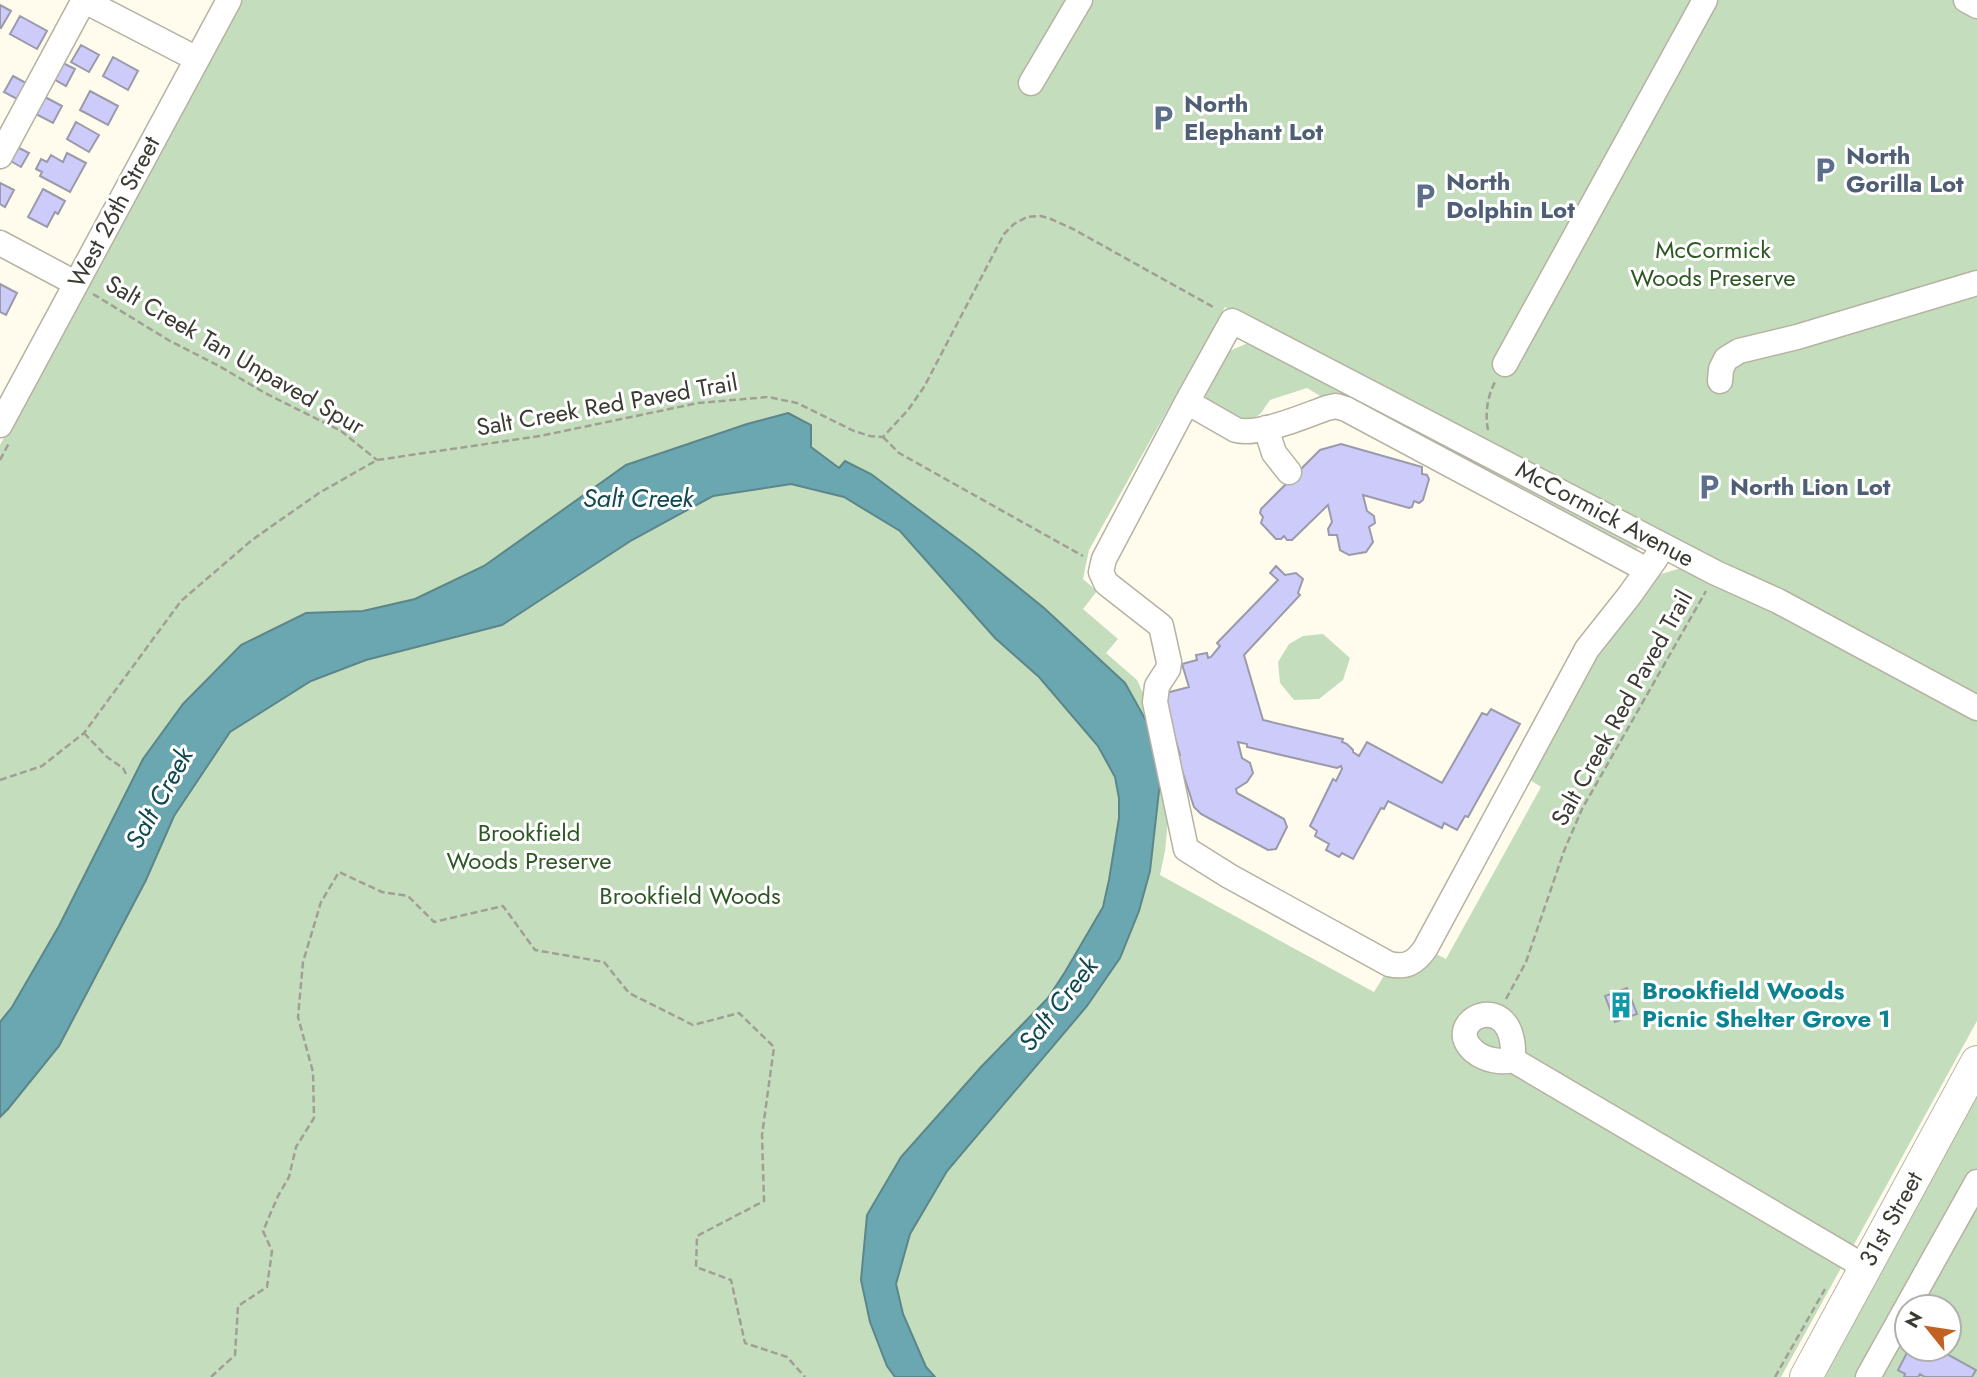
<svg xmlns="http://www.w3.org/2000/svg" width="1977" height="1377" font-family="Jost,sans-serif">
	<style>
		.green { fill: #c4debd; fill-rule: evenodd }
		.water { fill: #6aa7b0; stroke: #5c868a; stroke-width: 2 }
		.building { fill: #cccbfa; stroke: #9a9aaa; stroke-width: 2 }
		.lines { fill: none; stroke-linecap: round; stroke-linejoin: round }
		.minor-casing { stroke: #b6b2a2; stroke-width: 27 }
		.major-casing { stroke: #b6b2a2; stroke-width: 34 }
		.path { stroke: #a19f94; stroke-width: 2.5; stroke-dasharray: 7 3.5; stroke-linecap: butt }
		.minor { stroke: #fff; stroke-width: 24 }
		.major { stroke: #fff; stroke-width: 32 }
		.labels { text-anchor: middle; stroke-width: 6; stroke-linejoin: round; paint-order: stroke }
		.service-label { font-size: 24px; font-weight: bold; fill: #4e5e75; stroke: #fff; text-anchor: start }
		.street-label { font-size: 24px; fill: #3b3a33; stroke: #fff }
		.park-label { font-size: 24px; fill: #2e5823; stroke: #fff }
		.culture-label { font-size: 24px; font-weight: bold; fill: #0d838f; stroke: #fff; text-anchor: start }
		.water-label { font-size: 26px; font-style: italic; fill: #114950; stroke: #fff }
	</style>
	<rect width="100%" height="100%" fill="#fffcee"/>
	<path class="green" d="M240,0H1977V700L1225,307L1089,550L1083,579L1097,591L1083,609L1118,639L1106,653L1137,680L1153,715L1168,820L1165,851L1160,875L1374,992L1385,974L1434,953L1446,959L1541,787L1527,778L1581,679L1640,596L1661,574L1685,567L1753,599L1977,717V1021L1781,1377H0V445ZM1025,665L1160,782L1149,869L1114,850C1117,832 1122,814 1119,796C1113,758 1086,732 1062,705C1050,691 1039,677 1025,665Z
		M1248,343L1271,348L1639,542L1637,550L1622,551L1347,401L1334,397L1325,399L1307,388L1270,400L1261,413L1250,422C1221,417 1193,409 1211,374C1213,370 1215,363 1218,359C1224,352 1239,347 1248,343Z
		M1323,634L1350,658L1343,680L1319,699L1294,700L1280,683L1278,662L1289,644L1303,636Z
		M1977,1089V1377H1819ZM1907,1307H1949V1349H1907Z"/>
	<path class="water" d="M788,413L811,425V447L839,468L845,461L871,474L975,552L1044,608L1125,683L1148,724L1160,782L1150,871L1139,911L1120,958L1087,1006L947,1171L910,1234L896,1284L903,1314L926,1367L935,1377H895L887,1366L870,1322L861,1280L867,1215L901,1157L981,1067L1048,998L1065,972L1103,907L1109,880L1119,818V798L1115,777L1098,746L1039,677L995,638L900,531L844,497L791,484L713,496L632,540L502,625L366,660L311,681L230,732L174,816L146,880L59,1046L8,1109L0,1117V1022L12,1007L59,926L143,759L183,704L241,645L306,613L363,611L415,599L484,566L626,465L747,424Z"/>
	<path class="building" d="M0,5L11,11L1,28H0Z
		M20,16L47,31L37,49L10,34Z
		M81,45L99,55L89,72L71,62Z
		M113,57L138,71L128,90L103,76Z
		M61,62L75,69L66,86L52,78Z
		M13,76L26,83L17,99L4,92Z
		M90,91L118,106L108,125L80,110Z
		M45,97L62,106L53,123L36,114Z
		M76,122L99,135L89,152L67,139Z
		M15,146L29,153L21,167L7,159Z
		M67,153L86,163L70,192L40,176L42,172L36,169L41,159L47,162L51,155L63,162Z
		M0,183L14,190L5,207L0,204Z
		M43,189L65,201L58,214L55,212L47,227L28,217Z
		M0,284L17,293L6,315L0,312Z
		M1341,444L1422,467V474L1427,475L1429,479L1423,500L1419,503L1414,501L1412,507L1409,508L1363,495L1367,511L1374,516L1375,523L1369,527L1373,542L1366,552L1349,555L1340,550L1337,535H1329L1328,529L1332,522L1328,505L1292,540H1287L1284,536L1281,539H1276L1261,523L1263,517L1260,513L1261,509L1320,450Z
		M1276,566L1285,575L1296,573L1303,579L1298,593L1300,595L1244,655L1263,720L1343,739L1342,742L1347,744L1353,750V752L1359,756L1367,742L1442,783L1482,713L1487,715L1491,709L1520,724L1468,817L1465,816L1457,830L1444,823L1442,828L1388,801L1384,809L1381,808L1353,859L1342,853L1339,857L1326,850L1329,844L1315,836L1317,831L1310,826L1333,779L1336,781L1342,769L1341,766L1337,768L1247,747V744L1238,742L1242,758L1250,763L1253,773L1247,782L1236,789L1237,793L1284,819L1287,827L1276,849L1268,850L1201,814L1194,807L1177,755H1180L1162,694L1189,687L1182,664L1197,660L1196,655L1207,653L1208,658L1211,657L1220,646L1217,643L1278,580L1270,573Z
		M1627,988L1637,1014L1615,1022L1605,996Z
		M1937,1297L1952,1306L1949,1311V1307H1931Z
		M1909,1349H1938L1976,1370L1972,1377H1925L1920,1374L1918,1377H1904L1905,1374L1898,1370Z"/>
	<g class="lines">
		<g class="minor-casing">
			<path id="minor" d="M83,0L197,59
				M1966,0L1977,6
				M1031,83L1080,0
				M0,156L84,0
				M0,243L75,283
				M1505,364L1705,0
				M1720,381L1721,369L1726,359L1739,351L1797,337L1977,283
				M1187,402L1104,559L1101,572L1106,583L1161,626L1169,662L1168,669L1157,686L1155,702L1186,849L1229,876L1389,964C1406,968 1415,963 1425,949L1587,649L1629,596L1656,558
				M0,425L229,0
				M1266,428L1274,453L1289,472
				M1647,570L1346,409L1336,406L1327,408C1304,416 1259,436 1236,430L1187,402L1232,321L1716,573L1778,601L1977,708
				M1513,1060C1501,1063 1485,1060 1475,1052C1437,1022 1517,982 1513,1060L1865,1267
				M1868,1377L1977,1182"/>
		</g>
		<g class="major-casing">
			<path id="major" d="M1806,1377L1977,1062"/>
		</g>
		<path class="path" d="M93,294L170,341L219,366L265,393L341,431L377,460
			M1488,430C1485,414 1487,397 1495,382
			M883,437L899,453L1083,556
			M0,460L9,443
			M84,733L107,757L123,768L126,774
			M0,780L42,766L84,733L181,601L252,540L319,493L377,460L540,436L698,403L768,397L797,403L854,431L870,436L883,437L908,410L924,387L1004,234L1014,224L1027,217L1041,216L1051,219L1073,229L1215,308
			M1506,999L1526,962L1564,851L1582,809L1706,591
			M211,1377L235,1355L238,1306L267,1287L272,1251L263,1231L278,1196L289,1177L296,1147L314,1118L313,1072L298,1017L303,962L321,902L339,872L382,892L408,896L434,922L503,906L535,950L604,962L629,993L693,1025L739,1013L774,1047L762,1135L764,1201L697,1236L696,1267L731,1280L745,1343L787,1357L805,1377
			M1775,1377L1825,1289"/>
		<use href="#minor" class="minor"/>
		<use href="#major" class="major"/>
	</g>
	<defs>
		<g id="parking-bare" transform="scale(2.1)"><path d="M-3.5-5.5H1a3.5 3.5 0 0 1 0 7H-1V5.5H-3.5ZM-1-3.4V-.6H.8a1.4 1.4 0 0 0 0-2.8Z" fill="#5c6f8a" stroke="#fff" stroke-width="2.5" paint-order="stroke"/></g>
		<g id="building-bare" transform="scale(2.1)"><path d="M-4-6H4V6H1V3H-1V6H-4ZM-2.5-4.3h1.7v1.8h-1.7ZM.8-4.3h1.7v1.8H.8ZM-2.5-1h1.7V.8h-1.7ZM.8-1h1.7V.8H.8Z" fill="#0f9aa8" stroke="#fff" stroke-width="2.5" paint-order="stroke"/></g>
	</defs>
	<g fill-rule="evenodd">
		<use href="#parking-bare" x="1163" y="118"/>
		<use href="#parking-bare" x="1825" y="170"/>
		<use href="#parking-bare" x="1425" y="196"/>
		<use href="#parking-bare" x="1709" y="487"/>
		<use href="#building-bare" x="1621" y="1005"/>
	</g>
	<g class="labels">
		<g class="service-label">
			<text x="1184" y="112">North<tspan x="1184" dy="28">Elephant Lot</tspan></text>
			<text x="1846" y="164">North<tspan x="1846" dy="28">Gorilla Lot</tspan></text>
			<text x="1446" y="190">North<tspan x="1446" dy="28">Dolphin Lot</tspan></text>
			<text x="1730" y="495">North Lion Lot</text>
		</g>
		<g class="street-label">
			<text transform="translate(114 212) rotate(-62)" y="8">West 26th Street</text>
			<text transform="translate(235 355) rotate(30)" y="8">Salt Creek Tan Unpaved Spur</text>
			<text transform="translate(607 405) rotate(-10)" y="8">Salt Creek Red Paved Trail</text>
			<text transform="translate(1605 514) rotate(28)" y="8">McCormick Avenue</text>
			<text transform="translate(1622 708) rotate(-61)" y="8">Salt Creek Red Paved Trail</text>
			<text transform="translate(1891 1219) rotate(-61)" y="8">31st Street</text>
		</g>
		<g class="park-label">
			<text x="1713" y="258">McCormick<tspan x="1713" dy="28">Woods Preserve</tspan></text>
			<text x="529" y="841">Brookfield<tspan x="529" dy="28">Woods Preserve</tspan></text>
			<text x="690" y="904">Brookfield Woods</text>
		</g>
		<g class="culture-label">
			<text x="1642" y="999">Brookfield Woods<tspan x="1642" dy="28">Picnic Shelter Grove 1</tspan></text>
		</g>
		<g class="water-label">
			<text x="638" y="507">Salt Creek</text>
			<text transform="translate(159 798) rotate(-61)" y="9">Salt Creek</text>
			<text transform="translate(1058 1004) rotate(-52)" y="9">Salt Creek</text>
		</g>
	</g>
	<g transform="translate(1928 1328) rotate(300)"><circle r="33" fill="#ffffff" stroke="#b1b0ad" stroke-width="2"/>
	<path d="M0-5L12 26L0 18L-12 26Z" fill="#c26121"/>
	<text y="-10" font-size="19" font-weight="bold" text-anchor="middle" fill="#3b3a33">N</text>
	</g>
</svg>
